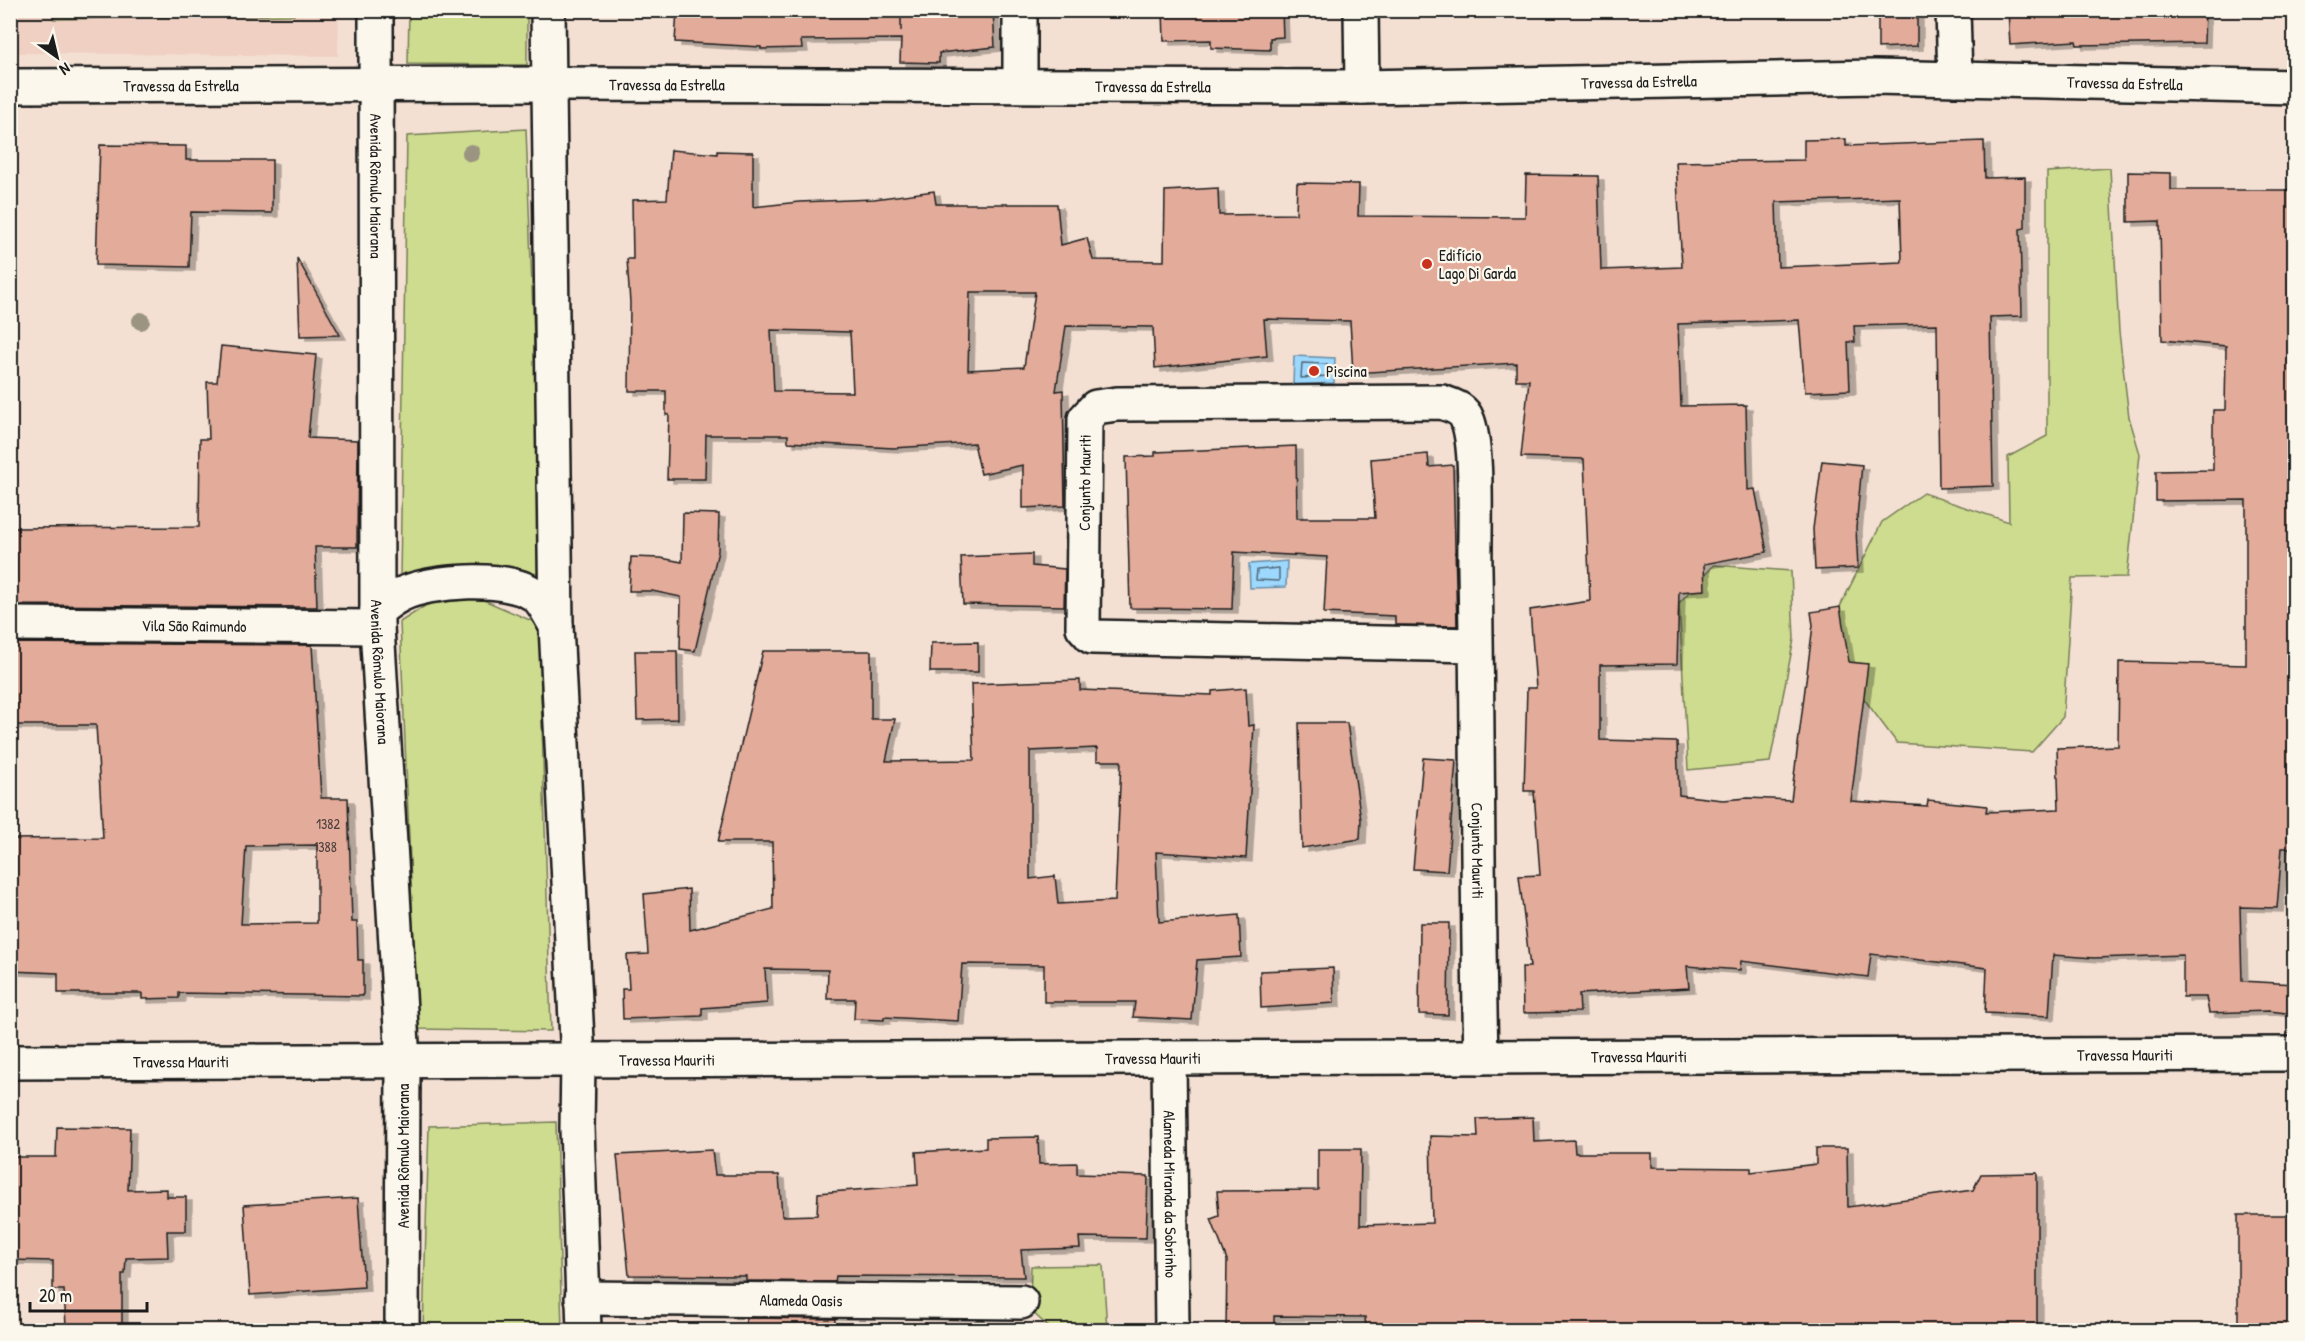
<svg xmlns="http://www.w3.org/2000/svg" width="2305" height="1341" font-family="'Patrick Hand',sans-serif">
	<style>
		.built { fill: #efd0c2 }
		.green { fill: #cedc8f; stroke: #757c56; stroke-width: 1.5 }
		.water { fill: #9dd8fe; stroke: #698da4; stroke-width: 1.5 }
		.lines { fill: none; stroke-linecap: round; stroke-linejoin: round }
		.shore { stroke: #506776; stroke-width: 1.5 }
		.building { fill: #e3ab9a; stroke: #1c1c1c; stroke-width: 1.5; fill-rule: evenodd; filter: url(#shadow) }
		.street-casing { stroke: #1c1c1c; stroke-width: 38 }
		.secondary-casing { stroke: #1c1c1c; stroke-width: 38 }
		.street { stroke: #fbf7ec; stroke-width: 33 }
		.secondary { stroke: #fbf7ec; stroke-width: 33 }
		.tree { fill: #9a9481 }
		.poi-dot { fill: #c8321e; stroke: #fbf7ec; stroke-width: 2 }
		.labels { text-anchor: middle; stroke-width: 4.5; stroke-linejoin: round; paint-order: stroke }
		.number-label { font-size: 14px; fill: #4e403c }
		.street-label { font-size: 16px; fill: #1c1c1c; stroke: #fbf7ec }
		.poi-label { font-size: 16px; fill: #1c1c1c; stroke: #fbf7ec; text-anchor: start }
	</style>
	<defs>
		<filter id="shadow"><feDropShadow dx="6" dy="4" stdDeviation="0" flood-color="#0004"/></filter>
	</defs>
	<rect width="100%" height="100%" fill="#f4e0d3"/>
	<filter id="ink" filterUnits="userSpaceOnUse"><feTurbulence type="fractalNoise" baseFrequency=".0167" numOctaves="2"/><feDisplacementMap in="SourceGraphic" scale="12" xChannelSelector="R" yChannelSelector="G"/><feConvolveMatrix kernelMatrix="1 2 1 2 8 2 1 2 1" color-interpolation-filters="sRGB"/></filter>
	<g filter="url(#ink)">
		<path class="built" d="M11,11H339L338,56L11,53Z"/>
		<path class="green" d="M294,10V15L54,19V10Z
			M409,11H527V65L408,64Z
			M526,129L543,577L469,566L400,578L407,136Z
			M2110,168L2119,332L2129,417L2140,454L2127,577L2072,578L2063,717L2032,752L1897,743L1822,643L1882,522L1923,493L2009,522L2008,457L2047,436V172Z
			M1714,565L1791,571L1794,639L1770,762L1688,770L1679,603Z
			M479,598L539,624L551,1031L417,1029L400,622L428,604Z
			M556,1122L562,1330H423L429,1126Z
			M1103,1265L1107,1330H1052L1030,1310L1031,1266Z"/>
		<path class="water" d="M1294,356L1335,358L1334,383L1293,385Z
			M1287,561L1286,587L1250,588L1249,564Z"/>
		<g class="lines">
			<path class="shore" d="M1302,363L1327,364L1328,376L1301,378Z
				M1279,568V581L1256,580L1257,570Z"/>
		</g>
		<path class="building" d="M677,10H901V31V10H993L995,47L939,53V63L900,62L901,39L801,40L802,48L761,49V47L675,42Z
			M1163,10H1282L1283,37L1270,38V50L1211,48V40L1164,41Z
			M1878,10H1917V46L1878,48Z
			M2008,10H2205L2204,43L2077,45L2076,41L2010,45Z
			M1846,139V146L1984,141L1985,178L2025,177V228L2020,229L2022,316L1990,317L1993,486L1939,488L1937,324L1854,326L1855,342H1848L1850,390L1805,392L1799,320L1678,324L1681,406L1746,405L1748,490L1755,489L1767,552L1704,564L1705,590L1679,592L1677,664L1600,665V740L1677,742L1679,795L1723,800L1748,798L1791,800L1813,625L1811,612L1840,607L1849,662L1868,664L1851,801L1927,806L1928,800L1987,806L1986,812L2059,809L2057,748L2118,746L2119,662L2246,665V500L2156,501V471L2213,470V410H2225L2226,346L2162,340L2160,221L2128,222V172L2171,173V190H2295V848H2282L2277,908L2240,907L2242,981L2295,984V1014L2269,1011L2209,1013L2206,997H2183V955L2094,958L2053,955L2049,1016L1985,1013L1987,968L1871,954L1868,977L1741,961L1740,970L1687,966L1689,988L1579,994L1580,1012L1523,1013L1522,967H1530L1519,876L1540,875L1534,791H1524L1527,688H1536L1530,610L1590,601L1584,459L1521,457L1529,380H1516V363L1353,373L1350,321L1264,319L1267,356L1155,368L1153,327L1066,326L1056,391L1063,390L1065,506L1023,508V465L981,474L974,443L893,448L788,442V435H706L705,479H667L669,415H666V391H629L630,303L627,259H633L632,200L667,199L671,150L717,154V151L753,152V207L799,202L874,199L934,191L936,204H1057L1061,245L1087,238L1093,260L1164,261L1165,191L1218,188L1219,215L1296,214L1297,183L1359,184L1358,216L1525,217L1526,175L1598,176L1601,270L1682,267L1676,162L1804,160V140ZM1900,198L1902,262L1778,267L1776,202ZM970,292H1035L1024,367L968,370ZM771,330L850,332L853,392L774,391Z
			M100,145L186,146V160H272V213L191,212L189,267L96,265Z
			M297,258L340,335L300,336Z
			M221,346L316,355L308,438L358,440L357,547H315L317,607L10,605V528L199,527L200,439H209L207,382H217Z
			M1296,446L1297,518H1375L1371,459L1428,454L1429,467L1453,465L1457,626L1395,625V616L1324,613L1327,557L1234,552L1232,609L1130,608L1126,457L1155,456V452Z
			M1822,461L1862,465L1856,528L1858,568L1815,570L1813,529Z
			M683,513L719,514L718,551L695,651L680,649L681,597L652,591H629L631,557L661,558L682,562Z
			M1032,554V566L1065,569L1064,606L963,604L961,557Z
			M978,642V672H930L931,643Z
			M10,643L312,645L321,798H348L352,922H357L358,960H363V996L179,993V998L142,999V993H58V973L10,971V839L103,838L96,725H10ZM317,845V923L241,924L246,846Z
			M635,651H677L678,719L637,720Z
			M763,651H871V719H895L886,761L974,760L971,684L1080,680V690L1212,695V691L1246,688L1248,726L1254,725L1246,858L1156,852L1159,922L1239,915L1241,957L1197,960L1192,1020L1133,1017L1135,1002H1044V965L962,964L958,1021L884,1017V1020L854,1019L855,999H827L828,970L765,969L767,1003L702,1008V1016L623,1019L622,989H629L627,955L648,954L644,894L689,889L690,930L773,909L772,842H718ZM1097,748V761H1121L1115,901L1058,904L1055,876L1030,879V751Z
			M1299,723H1347L1361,820L1360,839L1302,848Z
			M1423,758L1456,760L1447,871L1413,869Z
			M1420,923H1449L1448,1015L1419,1014Z
			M1333,968L1334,1003L1261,1008L1260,971Z
			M1533,1117L1534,1142L1574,1140L1575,1153H1652V1167L1751,1168V1172L1816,1164V1148H1847L1848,1207L1973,1190L1981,1174L2037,1173V1330H1964V1325L1920,1330H1366L1365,1317L1274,1316V1330H1226L1227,1260L1211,1219L1219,1216L1217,1191L1318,1190V1149H1361L1360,1225L1432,1223L1430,1136L1478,1137L1477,1119Z
			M57,1127L130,1128L128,1190L167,1189V1197H186V1231H167L168,1257L126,1258L125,1274H122V1330H71V1326H66L64,1290H53V1261L10,1260V1157H56Z
			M1038,1137L1039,1164L1077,1163V1174L1148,1176L1146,1238L1079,1237L1080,1248L1021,1250L1024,1277L836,1276L835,1282L746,1281V1276L629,1275L617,1155L712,1150L715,1175H779L782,1216L817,1215L818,1193L918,1185L916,1152L986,1148V1138Z
			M358,1198L364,1287L250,1295L244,1205Z
			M2238,1215H2295V1330H2238Z
			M746,1318L835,1319V1330H745Z"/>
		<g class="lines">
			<g class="street-casing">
				<g id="street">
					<path d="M1020,10V85"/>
					<path d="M1361,10L1362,87"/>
					<path d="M1953,10L1955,79"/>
					<path id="s1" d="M10,624L377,627"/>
					<path id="s2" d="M1476,645L1092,637L1083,627L1085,419L1096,407L1117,404L1442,402C1452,406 1463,408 1467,419C1479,446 1474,535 1475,569C1478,732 1477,894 1481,1057"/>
					<path id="s3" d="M1169,1058L1172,1330"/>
					<path id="s4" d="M582,1298L1021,1302"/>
				</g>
			</g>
			<g class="secondary-casing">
				<g id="secondary">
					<path id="s5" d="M376,10L377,627L403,1061L402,1330"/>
					<path d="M548,10L556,625L578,1060L577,1128L584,1330"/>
					<path id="s6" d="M10,86L548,84L1362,87L1875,77L2294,87"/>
					<path d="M377,610C385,605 392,599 400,595C429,580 508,575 535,595C544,601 550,617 556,625"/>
					<path id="s7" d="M10,1062L2294,1054"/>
				</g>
			</g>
			<use href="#street" class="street"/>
			<use href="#secondary" class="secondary"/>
		</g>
		<g class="tree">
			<circle cx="471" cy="153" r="9"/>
			<circle cx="141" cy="321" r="9"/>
		</g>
	</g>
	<g class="poi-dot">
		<circle cx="1427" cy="264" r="6"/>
		<circle cx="1314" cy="371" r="6"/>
	</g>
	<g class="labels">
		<g class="number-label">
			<text x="328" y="829">1382</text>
			<text x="325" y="852">1388</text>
		</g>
		<g class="street-label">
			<text dy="6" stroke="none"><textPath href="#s6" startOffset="1629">Travessa da Estrella</textPath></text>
			<text dy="6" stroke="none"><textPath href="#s6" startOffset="2115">Travessa da Estrella</textPath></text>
			<text dy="6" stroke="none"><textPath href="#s6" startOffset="171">Travessa da Estrella</textPath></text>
			<text dy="6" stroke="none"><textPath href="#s6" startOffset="657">Travessa da Estrella</textPath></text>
			<text dy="6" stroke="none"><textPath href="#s6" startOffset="1143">Travessa da Estrella</textPath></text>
			<text dy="6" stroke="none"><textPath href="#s5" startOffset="176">Avenida Rômulo Maiorana</textPath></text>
			<text dy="6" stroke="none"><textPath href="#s2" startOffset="542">Conjunto Mauriti</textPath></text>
			<text dy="6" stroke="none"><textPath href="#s1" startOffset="184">Vila São Raimundo</textPath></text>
			<text dy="6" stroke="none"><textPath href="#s5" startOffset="662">Avenida Rômulo Maiorana</textPath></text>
			<text dy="6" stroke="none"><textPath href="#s2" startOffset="1432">Conjunto Mauriti</textPath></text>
			<text dy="6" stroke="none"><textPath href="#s7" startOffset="2115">Travessa Mauriti</textPath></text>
			<text dy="6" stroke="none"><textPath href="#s7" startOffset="1629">Travessa Mauriti</textPath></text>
			<text dy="6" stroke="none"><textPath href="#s7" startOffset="1143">Travessa Mauriti</textPath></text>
			<text dy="6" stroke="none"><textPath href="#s7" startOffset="657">Travessa Mauriti</textPath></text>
			<text dy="6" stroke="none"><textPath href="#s7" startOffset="171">Travessa Mauriti</textPath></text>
			<text transform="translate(403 1156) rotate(-90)" y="6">Avenida Rômulo Maiorana</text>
			<text dy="6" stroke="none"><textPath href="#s3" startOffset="136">Alameda Miranda da Sobrinho</textPath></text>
			<text dy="6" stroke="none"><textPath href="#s4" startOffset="219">Alameda Oasis</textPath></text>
		</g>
		<g class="poi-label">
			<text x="1439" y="261">Edifício<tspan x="1439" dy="18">Lago Di Garda</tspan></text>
			<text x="1326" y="377">Piscina</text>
		</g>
	</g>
	<rect width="2305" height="1341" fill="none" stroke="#fbf7ec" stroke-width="36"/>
	<rect x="18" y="18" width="2269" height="1305" fill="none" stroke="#1c1c1c" stroke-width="2" filter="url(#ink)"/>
	<g transform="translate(57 57) rotate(146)" stroke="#fbf7ec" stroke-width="4.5" paint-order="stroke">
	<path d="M0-4.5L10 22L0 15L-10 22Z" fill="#1c1c1c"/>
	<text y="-9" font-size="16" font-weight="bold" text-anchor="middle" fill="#1c1c1c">N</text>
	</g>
	<path d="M30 1302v9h117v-9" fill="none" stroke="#1c1c1c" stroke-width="3"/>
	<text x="39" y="1302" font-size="18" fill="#1c1c1c" stroke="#fbf7ec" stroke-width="4.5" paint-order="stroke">20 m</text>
</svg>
